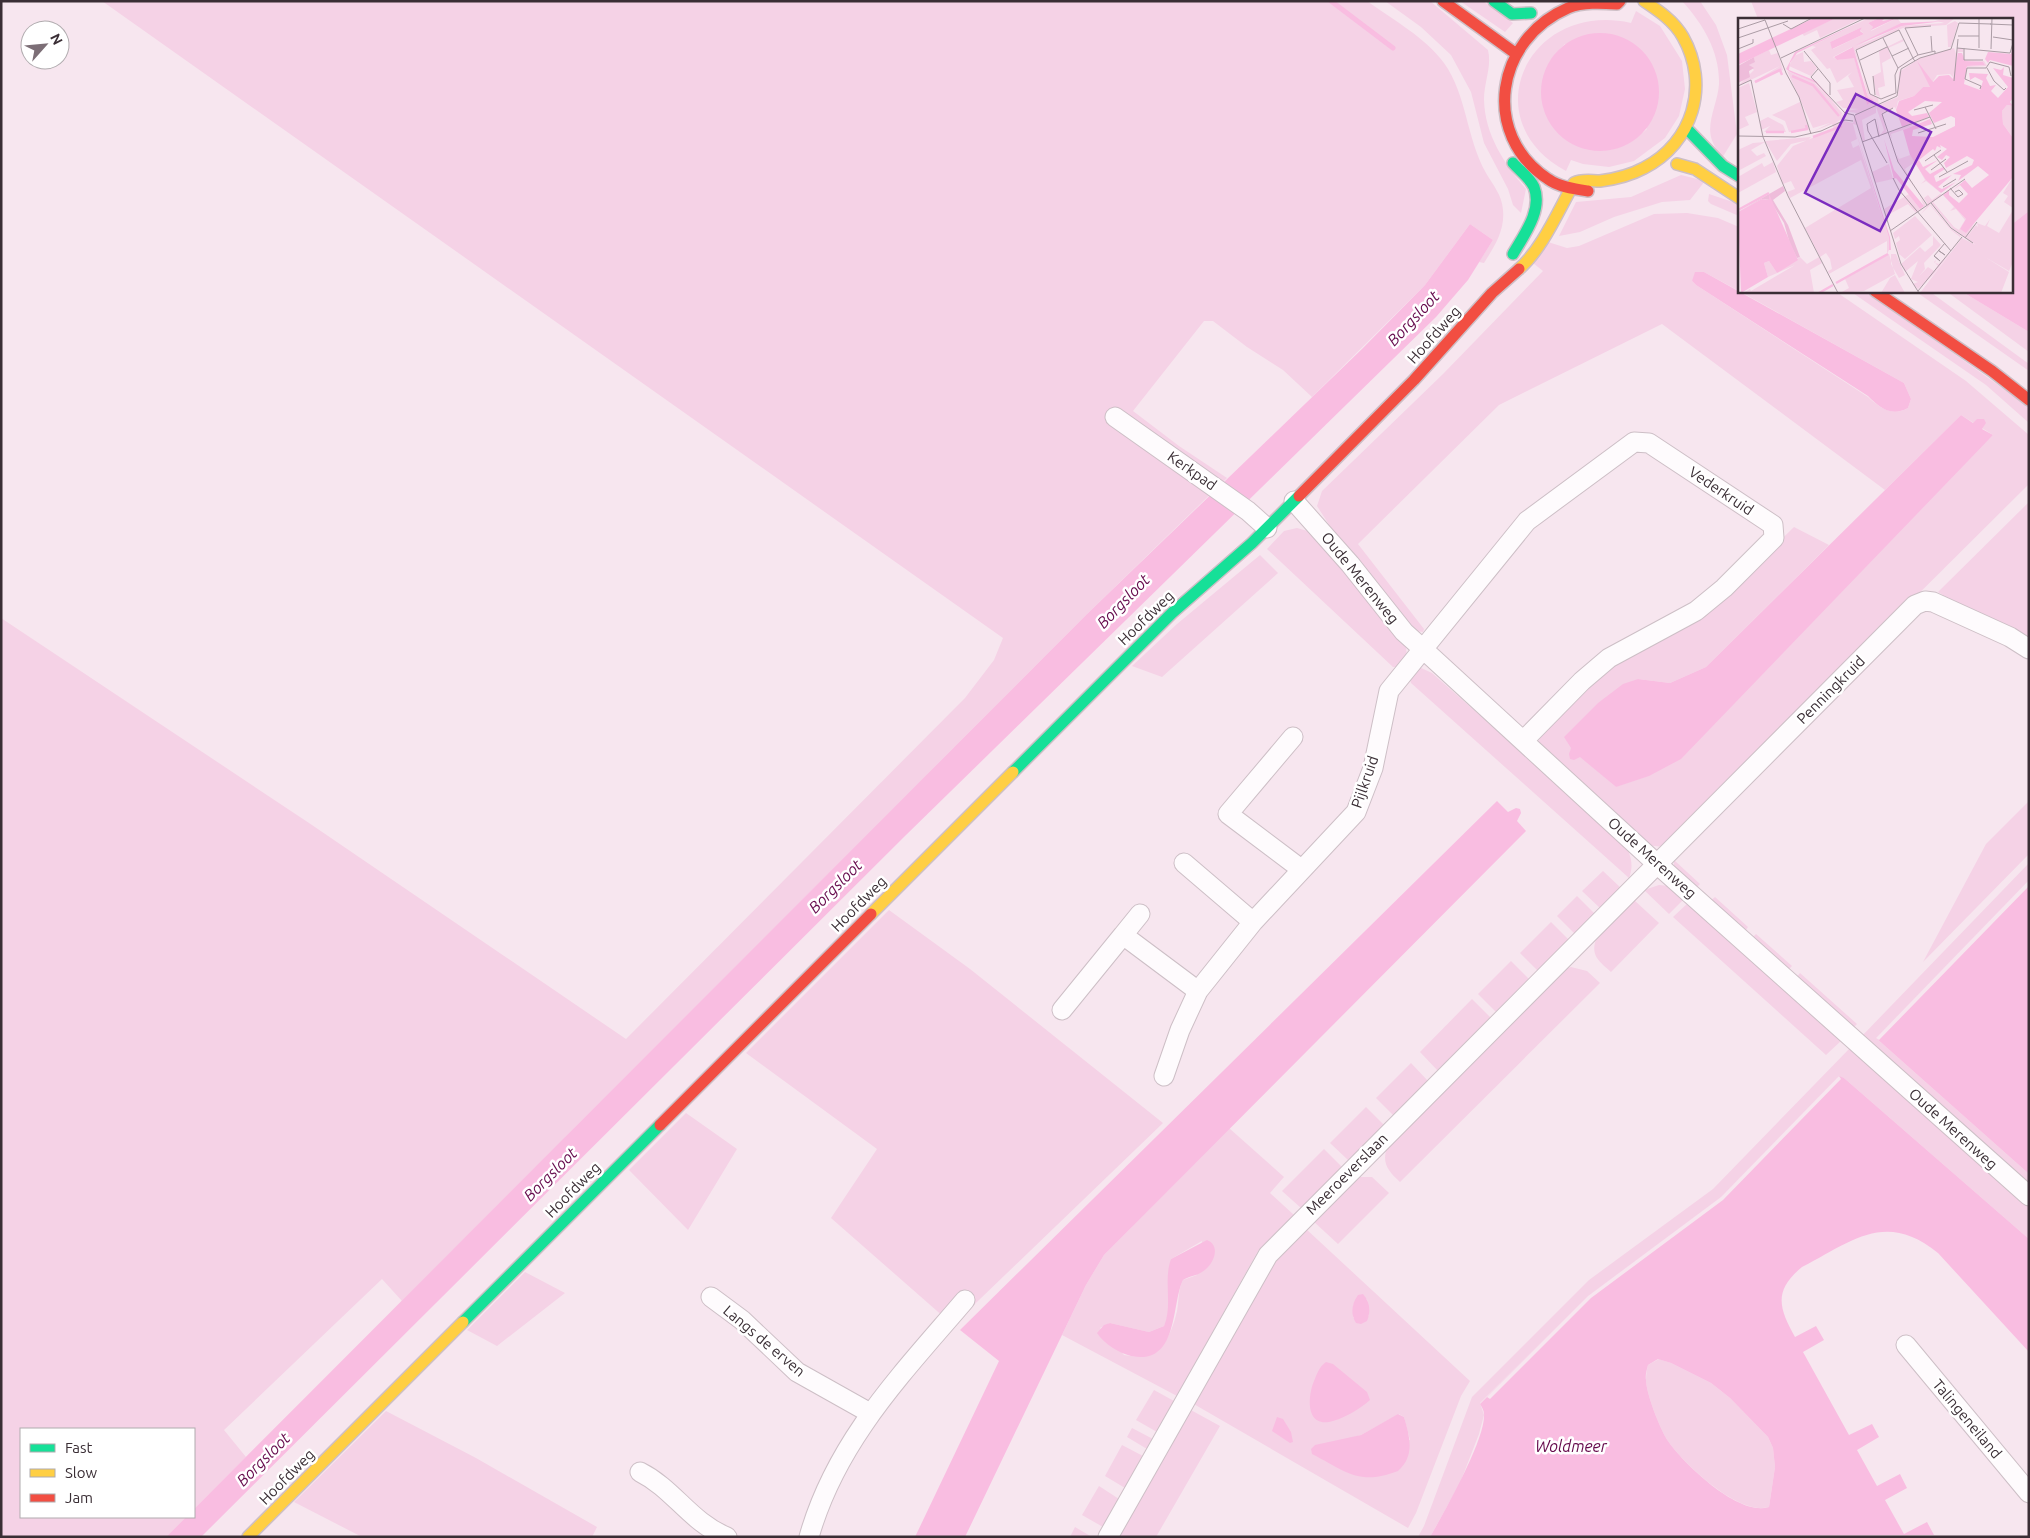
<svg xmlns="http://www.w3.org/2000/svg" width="2030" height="1538" font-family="Ubuntu,sans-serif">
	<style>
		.green { fill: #f5d2e6; fill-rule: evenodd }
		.water { fill: #f9bde1; fill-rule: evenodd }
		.pier { fill: #f7e6ef }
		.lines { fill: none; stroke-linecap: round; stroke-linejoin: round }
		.stream { stroke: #f9bde1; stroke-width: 5 }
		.street-casing { stroke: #cdbfc6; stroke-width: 21 }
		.fast-casing { stroke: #cdbfc6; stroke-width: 14 }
		.slow-casing { stroke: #cdbfc6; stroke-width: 14 }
		.jam-casing { stroke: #cdbfc6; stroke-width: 14 }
		.street { stroke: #fefbfd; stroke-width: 19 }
		.fast { stroke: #16e098; stroke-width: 11 }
		.slow { stroke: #ffcf43; stroke-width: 11 }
		.jam { stroke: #f24e42; stroke-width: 11 }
		.labels { text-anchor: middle; stroke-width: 5; stroke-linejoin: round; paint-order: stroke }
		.street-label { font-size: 15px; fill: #3a2e35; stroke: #fff }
		.water-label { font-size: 16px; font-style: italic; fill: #660b4d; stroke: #fff }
		.inset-river { fill: none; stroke: #f9bde1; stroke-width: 2.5 }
		.inset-road { fill: none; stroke: #ab9ca5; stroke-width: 1 }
		.view { fill: #7b2cbf; fill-opacity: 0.15; stroke: #7b2cbf; stroke-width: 2.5 }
		.inset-edge { fill: none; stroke: #3a2e35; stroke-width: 2.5 }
	</style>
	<rect width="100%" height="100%" fill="#f7e6ef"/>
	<path class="green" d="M102,1H1367C1393,20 1425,37 1444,63C1467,95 1466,137 1486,173C1493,185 1502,195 1503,210C1505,231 1494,247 1484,263L1479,262L1493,240L1470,224L1425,285L1312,397L1283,370L1247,347L1213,321H1204L1133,411L1179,446L1227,478L1087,614L402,1301L382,1279L224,1430L246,1457L194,1509V1429H21V1517H186L166,1537H1V618L309,823L626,1039L965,698L994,660L1003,638Z
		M1385,1H1430L1488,50C1492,67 1484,82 1484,100C1485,135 1504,163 1526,189L1521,213L1513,205L1508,189L1484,143L1471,92L1451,55L1421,27Z
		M1460,1H1483L1513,23L1505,32Z
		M1682,1H1700L1716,25L1727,55L1737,134L1722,158C1718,152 1713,145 1711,137C1707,121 1718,101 1719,84C1720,52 1703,24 1682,1Z
		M1751,1H2029V211L2011,225V19H1758Z
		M1636,11L1660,26L1682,61L1685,89L1679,116L1665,138L1634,161L1609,167L1583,164L1571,160L1566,171C1472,120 1528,0 1631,23ZM1565,44L1647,129C1633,142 1621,149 1601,151L1544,110C1538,84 1545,62 1565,44Z
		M1681,175L1705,181L1690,200L1662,202L1614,217L1580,232L1559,236L1576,202L1631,197Z
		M1709,194L1739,204V216L1711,204L1708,201Z
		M1687,213L1718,218L1739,227V291L1704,272L1692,281L1696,285L1868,397C1880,408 1892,417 1908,408L1911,399L1904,383L1739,291H1835L1966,381L2029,435V484L1664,847L1646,845L1541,748L1539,741L1542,731L1607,667L1713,607L1794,527L1829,545L1706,667L1670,683L1638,679L1572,748L1570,751L1580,756L1616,787L1993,435L1961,415L1885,490L1662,324L1499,405L1358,544L1424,629L1423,632L1416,631L1407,623L1337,537L1317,506L1322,491L1443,374L1543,271L1533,263L1548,242L1567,248L1579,246L1654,214Z
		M1850,291H1866L2029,407V423L1986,385Z
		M1915,291H1929L2029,364V371Z
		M1946,291H1961L2029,332V352Z
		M2029,502V643L1941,599L1943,595L1938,592Z
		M1297,528L1311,532L1406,647L1407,658L1399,667H1393L1267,549L1284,531Z
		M1260,555L1278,573L1162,677L1132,666L1177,624Z
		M1419,667L1432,673L1625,844C1631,856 1634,865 1629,878L1411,683L1409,676Z
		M2029,801V854L1923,962L1986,844Z
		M1674,860L1700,884L1695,889L1674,871Z
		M2029,863V880L1876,1038L2029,1174V1185L1861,1037Z
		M1603,871L1622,889L1601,909L1582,891Z
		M1659,885L1669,886L1685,898L1669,914L1644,890Z
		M1577,896L1596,915L1576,935L1557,916Z
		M1715,897L1748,927L1744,933L1709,902Z
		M1634,900L1659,923L1611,972C1607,968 1600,963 1597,958C1584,937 1620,913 1634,900Z
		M1689,902L1843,1039L1826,1055L1673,917Z
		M889,910L970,969L1163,1123L953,1325L831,1218L877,1149L746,1053Z
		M1551,922L1570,941L1539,972L1520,953Z
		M1756,934L1792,966L1787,971L1751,939Z
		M1511,961L1530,980L1497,1013L1478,994Z
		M1571,967L1587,971L1600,983L1400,1182C1387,1170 1381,1162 1388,1145L1562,970Z
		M1800,973L1857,1024L1852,1029L1795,979Z
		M1472,999L1491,1018L1438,1071L1420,1052Z
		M1850,1048L2029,1204V1239L1844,1078L1838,1077L1721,1197L1588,1296L1480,1403L1484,1415L1479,1434L1460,1483L1430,1537H1418L1424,1526L1472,1397L1589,1280L1713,1189Z
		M1411,1063L1428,1081L1393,1115L1376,1098Z
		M1366,1107L1384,1125L1348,1160L1330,1143Z
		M686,1113L737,1149L688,1230L629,1170Z
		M1229,1128L1284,1177L1270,1193L1294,1215L1258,1251L1177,1396L1062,1335L1086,1285L1104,1255ZM1202,1241L1197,1275L1183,1280C1178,1290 1179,1300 1177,1311C1170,1341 1158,1362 1124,1355L1100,1328L1110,1323L1149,1332L1164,1326L1168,1318L1171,1259Z
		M1324,1149L1342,1167L1301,1208L1282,1191Z
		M1358,1177H1372L1389,1193L1338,1244L1312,1220Z
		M1305,1228L1470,1381L1461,1396L1416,1513L1408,1528L1192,1403L1275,1258ZM1367,1299L1369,1316L1353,1318V1305ZM1399,1414L1404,1417L1410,1440L1339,1442L1361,1435Z
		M525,1272L565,1293L497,1346L467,1330Z
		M1659,1359L1671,1363L1711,1383L1730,1398L1768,1437L1773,1448L1775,1467L1769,1507C1739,1516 1684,1464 1668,1441C1660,1429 1646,1393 1646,1380C1646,1375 1647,1369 1648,1365Z
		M1154,1390L1174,1401L1157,1432L1136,1420Z
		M1189,1409L1220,1426L1156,1537H1116Z
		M386,1411L476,1458L597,1527L592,1537H362L294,1502Z
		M1132,1428L1153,1439L1147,1449L1127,1437Z
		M1122,1445L1143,1456L1125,1488L1105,1476Z
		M1099,1486L1119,1499L1103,1527L1082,1515Z
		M1075,1527L1092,1537H1070Z"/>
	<path class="water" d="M1541 92a59 59 0 1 1 118 0a59 59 0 1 1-118 0Z
		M2029,211V332L1961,291H2011V225Z
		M1470,224L1493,240L1468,280L1436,317L905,836L201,1537H166L186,1517H194V1509L1087,614L1362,349L1425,285Z
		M1695,272H1704L1904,383L1911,399L1908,408C1891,417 1880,408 1868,396L1696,285L1692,281Z
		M1961,415L1973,423L1977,419H1984L1986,423L1982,429L1993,435L1681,759L1649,776L1616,787L1580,757L1574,760L1570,759L1569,754L1571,748L1564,737L1598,703L1623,684L1638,679L1670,683L1706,667Z
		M1497,801L1508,812L1516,808L1520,809L1521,813L1517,821L1526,831L1104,1255L1086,1285L965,1537H915L999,1361L960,1330Z
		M2029,880V1174L1876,1038Z
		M1839,1076L1844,1078L2029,1239V1352L1938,1253C1886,1210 1852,1241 1802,1267C1773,1291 1779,1308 1795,1337L1816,1326L1824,1340L1803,1352L1849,1435L1872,1424L1879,1437L1857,1450L1877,1486L1900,1474L1907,1488L1885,1500L1904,1534L1927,1522L1934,1535L1430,1537C1443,1514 1486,1439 1484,1414C1484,1411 1482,1407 1480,1404L1588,1296L1721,1197ZM1658,1359L1671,1363L1711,1383L1730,1398L1768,1437L1773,1448L1775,1467L1769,1507C1739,1517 1684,1464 1668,1441C1660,1429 1646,1393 1646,1380C1645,1375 1647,1369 1648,1365Z
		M1207,1240C1222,1246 1213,1266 1202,1272C1196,1276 1189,1276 1183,1280C1171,1304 1179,1366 1131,1356C1119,1353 1104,1344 1097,1333L1104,1325L1110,1323L1149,1332L1164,1326C1173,1305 1163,1281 1171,1259Z
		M1363,1294C1370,1302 1371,1311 1367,1321L1361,1324L1356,1323C1350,1314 1352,1303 1358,1295Z
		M1326,1362L1333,1364L1367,1392L1370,1400C1360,1409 1341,1420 1329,1422C1305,1426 1308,1395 1314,1381C1317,1374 1319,1367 1326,1362Z
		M1398,1414L1404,1417C1410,1437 1415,1456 1398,1471C1359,1486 1347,1472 1312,1454L1311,1449L1315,1445L1361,1435Z
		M1277,1417L1283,1419L1291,1432L1293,1442L1290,1443L1272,1431Z"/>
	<path class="pier" d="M2029,880V886L1879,1040L1876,1038Z
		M1839,1076L1841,1079L1723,1200L1591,1298L1490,1399L1487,1397L1588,1296L1721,1197Z"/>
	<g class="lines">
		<path class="stream" d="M1331,1L1393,48"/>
		<g class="street-casing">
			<path id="street" d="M1115,417L1248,511L1267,528
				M1294,501L1350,564L1404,632L1423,649L1657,864L2029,1196
				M1293,737L1228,814L1301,869
				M1184,863L1253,922
				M1140,914L1123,935L1198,991
				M1062,1010L1123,935
				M1164,1076L1180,1030L1198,991L1253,922L1356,812L1373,768L1389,691L1527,521L1634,442L1649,443L1773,525L1774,538L1724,588L1696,611L1609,658L1582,681L1524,740
				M711,1297L742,1320L797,1372L870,1413
				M1906,1345L2029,1493
				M640,1472C674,1489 690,1522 727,1537
				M809,1537C836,1441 902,1374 965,1300
				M1108,1537L1268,1255L1915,605L1925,601L1933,602L2010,637L2029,649"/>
		</g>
		<g class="fast-casing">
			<path id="fast" d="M1494,1L1512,14L1531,13
				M1687,129L1723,166L1739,176
				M1513,163C1520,171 1530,178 1534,187C1543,210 1524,235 1513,254
				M1013,772L1172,613L1252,543L1299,496
				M463,1322L660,1125"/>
		</g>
		<g class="slow-casing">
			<path id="slow" d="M1677,164L1695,169L1739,198
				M1519,269C1543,248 1558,211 1574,183C1582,179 1591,181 1600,181C1616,179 1631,175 1644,168C1693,143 1710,85 1683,37C1674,21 1659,11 1644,1
				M871,914L1013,772
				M248,1537L463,1322"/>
		</g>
		<g class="jam-casing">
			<path id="jam" d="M1443,1L1515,53
				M1588,191C1575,189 1559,187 1548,179C1480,134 1496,39 1568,8C1583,2 1601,3 1617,4L1620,1
				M1875,291L1992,371L2029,400
				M1299,496L1414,380L1492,293L1519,269
				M660,1125L871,914"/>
		</g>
		<use href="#street" class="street"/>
		<use href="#fast" class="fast"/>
		<use href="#slow" class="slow"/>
		<use href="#jam" class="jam"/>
	</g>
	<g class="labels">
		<g class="street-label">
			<text transform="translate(1434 335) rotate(-48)" y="5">Hoofdweg</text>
			<text transform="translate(1192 471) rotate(35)" y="5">Kerkpad</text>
			<text transform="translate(1721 491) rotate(34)" y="5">Vederkruid</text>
			<text transform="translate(1360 578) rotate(51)" y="5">Oude Merenweg</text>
			<text transform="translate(1146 618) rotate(-44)" y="5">Hoofdweg</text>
			<text transform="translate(1831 690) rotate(-45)" y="5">Penningkruid</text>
			<text transform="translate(1365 782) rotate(-71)" y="5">Pijlkruid</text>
			<text transform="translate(1652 858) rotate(42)" y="5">Oude Merenweg</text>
			<text transform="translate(859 904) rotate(-45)" y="5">Hoofdweg</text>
			<text transform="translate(1953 1129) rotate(42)" y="5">Oude Merenweg</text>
			<text transform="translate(1347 1174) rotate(-45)" y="5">Meeroeverslaan</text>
			<text transform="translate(573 1190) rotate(-45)" y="5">Hoofdweg</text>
			<text transform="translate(764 1341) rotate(40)" y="5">Langs de erven</text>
			<text transform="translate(1967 1419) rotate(50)" y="5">Talingeneiland</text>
			<text transform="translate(287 1477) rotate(-45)" y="5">Hoofdweg</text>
		</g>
		<g class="water-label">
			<text transform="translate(1413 318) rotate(-47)" y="6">Borgsloot</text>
			<text transform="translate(1123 601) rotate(-46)" y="6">Borgsloot</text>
			<text transform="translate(835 886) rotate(-45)" y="6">Borgsloot</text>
			<text transform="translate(550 1174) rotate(-45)" y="6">Borgsloot</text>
			<text x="1571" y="1452">Woldmeer</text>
			<text transform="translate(263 1459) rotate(-45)" y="6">Borgsloot</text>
		</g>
	</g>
	<g transform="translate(1738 18)">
		<rect width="275" height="275" fill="#f7e6ef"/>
		<path d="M98,0H124L82,20L79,12L66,18L64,15ZM131,0H141L130,5L135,9L133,13L159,0L163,5L118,29L164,8L206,5L197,2L217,0L208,7L165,10L117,32L131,75L140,80L141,87L160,79L161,54L182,40L216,30L218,36L220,30H225L226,42L246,43L249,48L228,49L225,61L229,48L247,47L245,44L225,43V34H220L217,63V51L215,59L212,56L199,57L191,70L185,69L176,78L160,83L158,92L164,109L191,100L165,112L172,137L183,151L189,162L203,175L188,163L183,166L187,162L177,144L167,151L176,169L160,144L159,137L161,141L172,137L165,112L153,116L154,121L151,115L164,109L157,89L144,95L149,115L141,118L139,99L142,117L146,112L138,89V95L124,102L127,122L133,121L125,123L119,107L115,106L119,121L113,124L115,130L121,127L151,220V232L149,236V223L91,256L90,253L94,251L92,241L88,235L82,239L67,210L133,170L123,142L52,180L49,174L57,171L53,163L45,166L39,148L55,128L96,111L94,106L76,113L92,105L75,110L49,53L76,64L104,95L103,99L106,94L104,101L97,105L106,102L97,107L106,103L115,105L118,95L107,93L121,91L105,90L98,84L105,82L99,72L116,69L110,58L114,54L99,65L92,50L89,51L73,32L78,29L74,28ZM124,9L122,12L126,16L95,31L92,24ZM114,29L124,52L130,80L136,82L129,87L116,39L99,42L95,39ZM217,3L220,5L213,29L199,34L213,29H210L209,7ZM165,21L166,23L150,30L153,40L144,45L147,68L140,70L142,79L138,77L135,58L143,54L141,33ZM31,32L33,37L40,35L45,52L14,65L42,48L0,68L16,52L11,47L17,43L16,39ZM65,34L66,44L73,43L79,50L73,58L51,48L56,38ZM11,65L19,94L7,99L11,107L0,112V70ZM62,84L71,111L51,114L47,103L34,97ZM269,87L275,88V120L265,106L264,93ZM30,99L45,107L48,114H26L32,108L23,112L22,103ZM73,119L70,122L53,126L39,143L27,123ZM27,124L13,132L19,138L26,135L28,138L0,153V132L15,125ZM35,144L38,154L0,175V159L24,145L26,149ZM151,146L155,161L137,165L134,154ZM275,159V190L266,184L270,178L265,175ZM179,168L186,180L190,177L194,182L202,176L204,177L195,184L216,209L221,212L227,202L218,191L212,193L216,189L205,177L228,201L222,211L228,214L236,206L229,219L238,207L240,209L239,205L247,208L252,201L249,208L261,215L275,192V244L271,253L247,239L271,254L263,275H182L224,220L238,227L216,212L194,186V184L201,178L191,186L193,187L213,211L223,218L213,232L222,219L213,212L192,187L183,196L190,187ZM171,176L182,191L186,188L182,179L188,187L178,195L170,186L148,198L146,191ZM177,198L194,217L167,241L161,236L158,225L162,222L161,218L157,221L155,215ZM195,218L203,227L186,245L187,251L181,258L190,249L196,253L200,248L196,244L198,242L197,245L201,246L213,234L195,257L180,271L175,266L180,264L173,261L180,243L167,254L163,246L182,229L187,234L195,227ZM151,236L157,256L126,273L102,275L111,270L107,261ZM153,236H158L167,257L161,260L153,246ZM62,239L69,246L81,239L84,245L72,252L76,275L7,274L12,271L13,273L57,247L30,259L26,245L31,243L39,255ZM157,257L167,275H143L152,260Z" fill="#f5d2e6" fill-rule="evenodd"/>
		<path d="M16,39L17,44L11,47L16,50L11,53L12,59L0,65V48ZM45,168L47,173L35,182L50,207L62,239L59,240L52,226L46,205L32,182L24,181L0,194Z" fill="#eebcda"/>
		<path d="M76,0H98L0,47V36ZM131,0L59,35L52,45L51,52L78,63L103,94L78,65L52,54L48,51L57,34ZM141,0H147L144,3L159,0L133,12L135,9L130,5ZM206,3L164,8L116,28L163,5ZM124,9L122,13L126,16L94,31L92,24ZM115,29L130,79L136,82L129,87L116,40L99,42L96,39ZM275,29V48L252,42L250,45L247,41L250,34L273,36ZM220,35H224L227,43L245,44L247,47L229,48L226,66L242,72L245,63L237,59L232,62L231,55L250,56L248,60L252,68L258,67L253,73L260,80L270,69L255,50L263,52L266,49L265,57L275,60V80L272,84L275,88L269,87L264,93L265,106L275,120V159L228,215L222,211L228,201L205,177L211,172V177L221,185L230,176L222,167L215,172L227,162L234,170L251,157L240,148L220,163L223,157L215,156L234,147L236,142L229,138L208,150L206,145L212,139L208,137L204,142L199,139L209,131L202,127L203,130L199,128L197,133L195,131L181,142L185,149L200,142L187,151L192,156L205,149L207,151L196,158L198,164L214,157L200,169L204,171L218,164L203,175L188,162L172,137L165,112L192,101L194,106L175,112L174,118L195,119L217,108V100L213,98L196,105L191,95L204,84L187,83L170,94L174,98L189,95L191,99L164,109L158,92L161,83L176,78L185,69H192L179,43L195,64L201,58L211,57L215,61ZM116,108L152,219L153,232H151V220ZM146,121L156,152L186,188L182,191L158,160L156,161ZM31,176L60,242L39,255L31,243L26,245L30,259L3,275L0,194L24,181L31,182Z" fill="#f9bde1"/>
		<path class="inset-river" d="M54,58L75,67L101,98M17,64L42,52L44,57M28,114H46M53,114L69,111L68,107M75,119L104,108M0,192L31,175M98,265L150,236M81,275L95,267"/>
		<path class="inset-road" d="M45,6L53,11L74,0M252,6L275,7M0,11L27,2L48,55L61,79L73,116M193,18L194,33M220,18H241M255,19L275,22M0,20L50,3M145,20L160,50M219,30L272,35L275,25M226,30V42H245M241,30V0M0,31L15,25V21M253,31L254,0M66,33L92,65V77M180,37L167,10L193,8M154,38L171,30M43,40L127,0M122,42L149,29M177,43L176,42L161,12L118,32L132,76L143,81L158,75L157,57L160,50L175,40L180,37L197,33V36M249,50L256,63L266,72L268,70M80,51L73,59L107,95M135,58L137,77M216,63L220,21M0,68L13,62L25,119L50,178L100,275M242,71L243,68L227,61L229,50H248L252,44L271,49L273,58M187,89L198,111M155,90L144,96L160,144L189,187M176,92L195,87M107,95L116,97L163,246L181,275M117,97L159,78L163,51L182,40L213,31L221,5L253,6M180,115L208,106M0,118L57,119L83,113L107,102L115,103M141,119L137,101L129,106L130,113L149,145M124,124L192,99M196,137L209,154M187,143L203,132M193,152L208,141M201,159L230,143M155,160L161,172L213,233M205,169L218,161M212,170L220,179L225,176L221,172L217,174M193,185L213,210L235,225M152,213L227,161M227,220L239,204M200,232L207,237L201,233M196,238L202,243L200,241L196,238L207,225M180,273L224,219"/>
		<path class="view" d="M118,76L193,114L142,213L67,175Z"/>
		<rect width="275" height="275" class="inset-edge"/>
	</g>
	<rect width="2030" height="1538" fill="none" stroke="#3a2e35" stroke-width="5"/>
	<rect x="20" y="1428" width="175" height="90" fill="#ffffff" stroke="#b0abae"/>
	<rect x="30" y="1444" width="25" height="8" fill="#16e098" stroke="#b0abae"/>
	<text x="65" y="1453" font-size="15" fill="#3a2e35">Fast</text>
	<rect x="30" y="1469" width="25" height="8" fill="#ffcf43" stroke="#b0abae"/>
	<text x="65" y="1478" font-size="15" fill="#3a2e35">Slow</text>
	<rect x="30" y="1494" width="25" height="8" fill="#f24e42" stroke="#b0abae"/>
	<text x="65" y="1503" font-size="15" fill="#3a2e35">Jam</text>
	<g transform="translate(45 45) rotate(63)"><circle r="24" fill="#ffffff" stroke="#b0abae"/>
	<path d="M0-4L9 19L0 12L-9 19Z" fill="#7c6e76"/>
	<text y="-8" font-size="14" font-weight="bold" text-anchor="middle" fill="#3a2e35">N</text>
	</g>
</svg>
